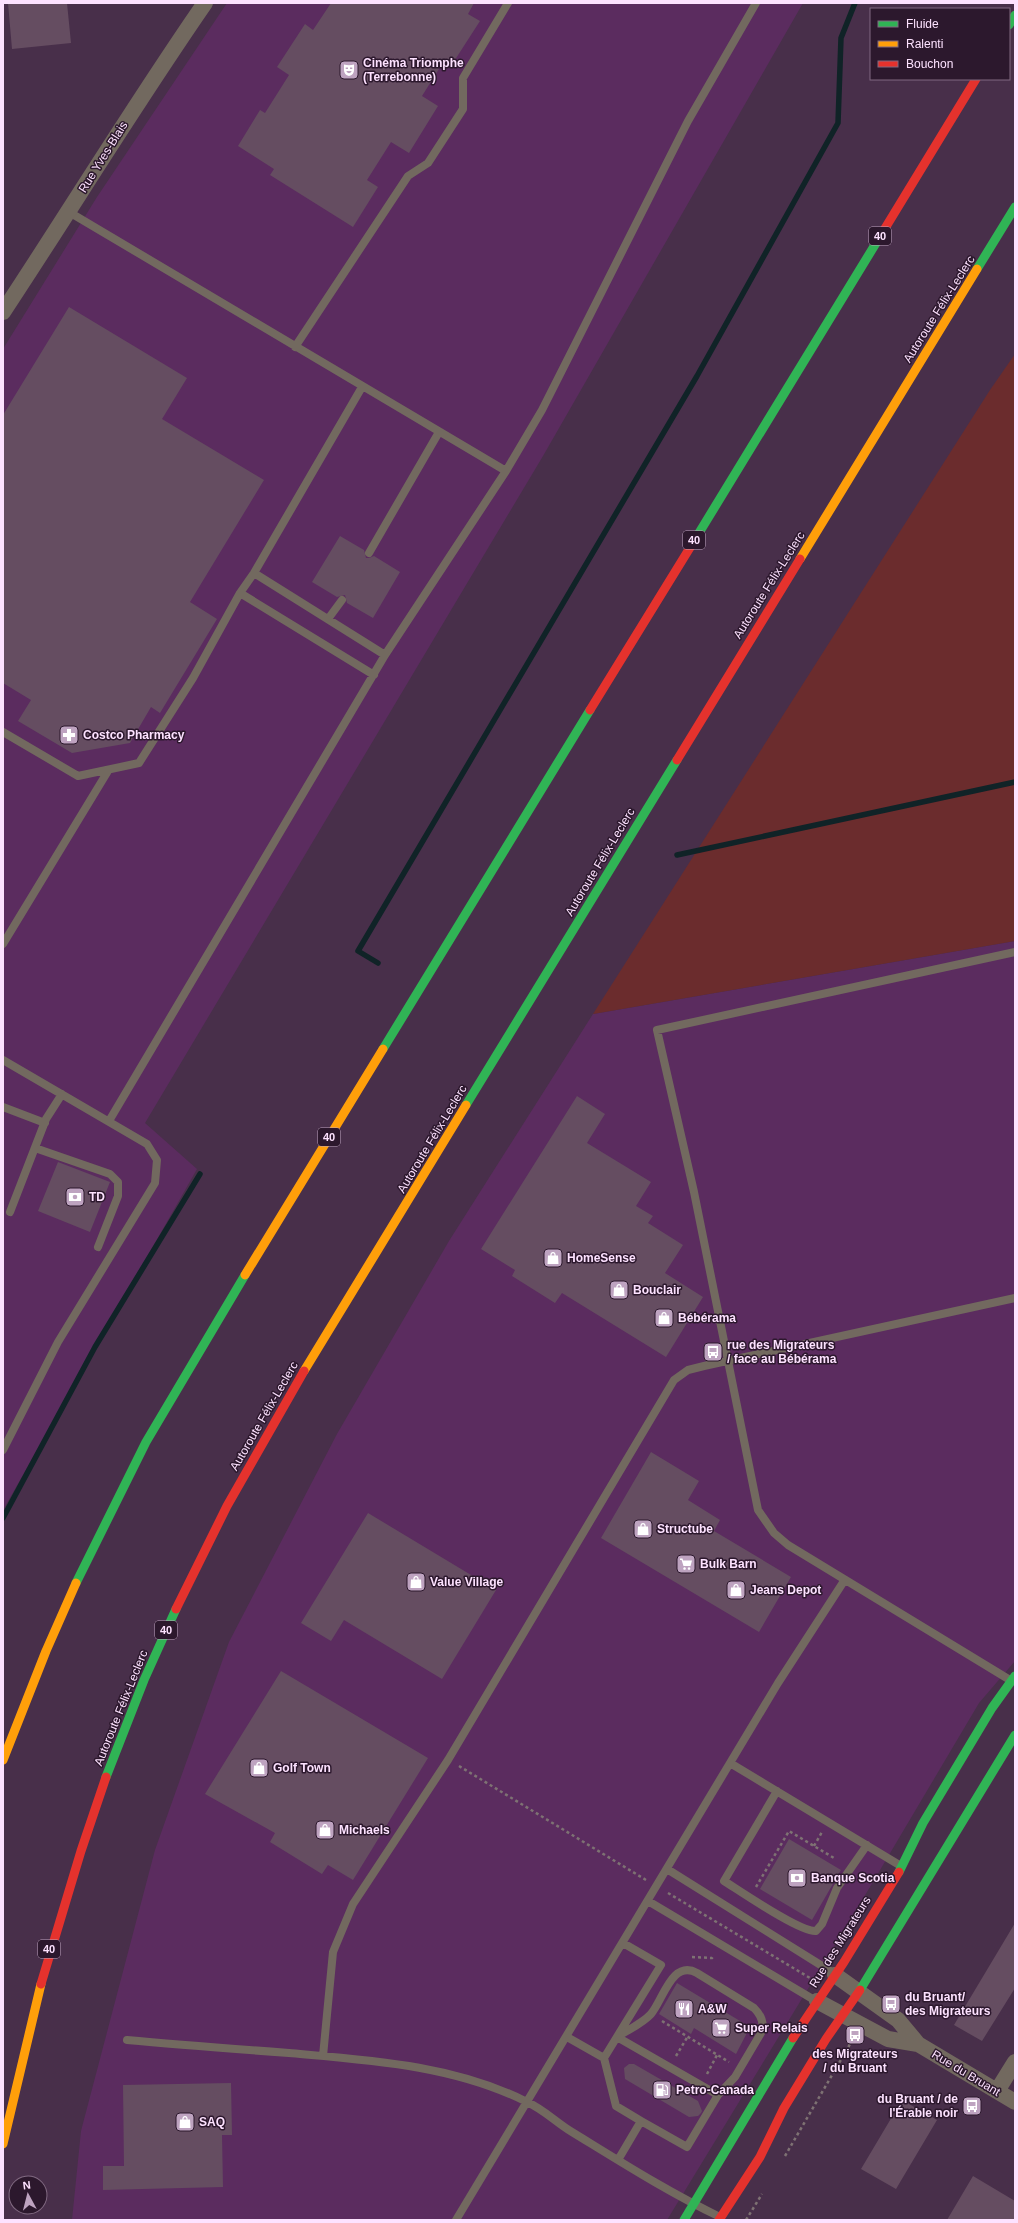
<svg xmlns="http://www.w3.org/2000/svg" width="1018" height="2223" font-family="Helvetica,sans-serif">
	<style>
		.built { fill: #5b2c5f }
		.green { fill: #6b2c2d }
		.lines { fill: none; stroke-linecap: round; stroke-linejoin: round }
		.stream { stroke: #102327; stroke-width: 5.5 }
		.building { fill: #654d61 }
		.path { stroke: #7e7273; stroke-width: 2.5; stroke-dasharray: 3 3; stroke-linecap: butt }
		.lane { stroke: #72695f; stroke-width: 8 }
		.street { stroke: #72695f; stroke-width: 16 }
		.fast { stroke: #30b455; stroke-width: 9 }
		.slow { stroke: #ff9f0a; stroke-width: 9 }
		.jam { stroke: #e5322d; stroke-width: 9 }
		.labels { text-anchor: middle; stroke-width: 3; stroke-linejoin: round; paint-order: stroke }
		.shield { fill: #2c182d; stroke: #bea5c0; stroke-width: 1 }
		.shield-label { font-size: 11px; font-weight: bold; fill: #fde2ff }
		.poi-label { font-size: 12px; font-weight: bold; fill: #fde2ff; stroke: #2c182d; text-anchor: start }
		.street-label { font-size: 12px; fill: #fde2ff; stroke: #2c182d }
	</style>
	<rect width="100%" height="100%" fill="#482f4a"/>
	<path class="built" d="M227,3H803L543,456L145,1123L197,1169L3,1510V349L97,197Z
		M1015,941V1661L979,1703L870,1887L667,2220H72L81,2131L155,1850L229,1642L337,1434L449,1241L593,1014Z"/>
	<path class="green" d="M1015,354V941L593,1014L990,390Z"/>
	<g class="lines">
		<path class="stream" d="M677,855L1015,782
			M378,963L358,951L697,376L838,123L841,38L855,3
			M3,1518L95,1347L200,1174"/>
	</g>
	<path class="building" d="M8,3H67L71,43L12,49Z
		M331,3H474L468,14L480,21L451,66L444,61L422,96L438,106L409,153L391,142L367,180L378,187L353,227L270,175L274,169L238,146L260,110L265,113L289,75L277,67L305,24L313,30Z
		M69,307L187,378L162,419L264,480L190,602L217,619L160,713L151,707L130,743L72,753L18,721L31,700L3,683V415Z
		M340,536L364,550L366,558H369L374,556L400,572L373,618L347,603L345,595L337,597L312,582Z
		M577,1096L605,1114L587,1143L651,1182L636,1206L653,1216L648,1223L683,1245L665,1273L703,1297L666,1357L562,1293L555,1303L512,1276L515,1270L481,1249Z
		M58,1162L110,1182L90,1232L38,1211Z
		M651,1452L699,1481L688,1500L720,1520L714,1531L791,1577L759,1632L601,1538Z
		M368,1513L496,1590L442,1679L344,1620L331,1641L301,1623Z
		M281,1671L428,1758L353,1880L328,1865L322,1874L270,1842L275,1833L205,1794Z
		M789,1839L841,1870L812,1920L760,1889Z
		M1015,1923V1988L982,2041L954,2025Z
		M677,1983L750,2027L736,2054L694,2028L691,2034L659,2014Z
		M629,2064H634L698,2101L702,2111L701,2113L698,2116L689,2117L625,2079L624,2068Z
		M231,2083L232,2135H222L223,2187L103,2190V2166H124L123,2085Z
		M902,2100L937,2120L896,2189L861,2169Z
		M973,2176L1015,2201V2220H947Z"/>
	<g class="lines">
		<path class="path" d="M459,1766L646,1880
			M814,1846L822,1832
			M756,1887L789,1831L834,1858
			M668,1893L810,1978
			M692,1957L712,1958L714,1955
			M662,2021L729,2062
			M676,2056L688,2036
			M707,2074L717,2055
			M785,2156L853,2039
			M746,2220L762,2194"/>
		<path class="lane" d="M69,212L506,471
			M295,347L408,176L428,163L463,109V78L508,3
			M369,553L439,432
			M254,573L385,655
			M240,593L374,675
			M328,619L342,600
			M3,732L78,776L139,763L193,678L240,593L254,573L362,387
			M3,944L108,771
			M3,1060L147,1144L157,1160L155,1183L58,1342L3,1450
			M3,1107L45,1123
			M109,1121L385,655L506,471L542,410L688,121L756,3
			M35,1148L110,1174L118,1182V1196L98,1247
			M10,1212L46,1119L62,1094
			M844,1581L778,1683L730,1763L901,1866
			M1010,1680L788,1545L774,1533L758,1510L694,1192L657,1030L1015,952
			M777,1791L724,1881C740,1891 801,1933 816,1931L822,1924L837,1888L867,1845
			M667,1869L835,1974
			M648,1901L816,2001
			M567,2037L604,2058L661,1965L623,1943
			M127,2040C181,2045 235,2049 289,2053C369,2060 454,2065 527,2102C543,2109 557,2123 572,2132C621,2162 668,2192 720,2217
			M323,2056L333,1952L353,1904L448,1760L674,1380L688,1370L704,1366L1015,1298
			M604,2058L616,2106L641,2121L618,2160
			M641,2121L687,2147L718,2095L617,2037C628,2030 643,2023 651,2014C663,2000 672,1959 697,1973L754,2008C761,2015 765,2023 761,2033L735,2077L718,2095
			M456,2220L730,1763"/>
		<path class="street" d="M3,312C71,209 135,104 205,3
			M835,1975L898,2020L918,2044
			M817,2001L888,2039L918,2044L1015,2102
			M997,2091L1015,2062"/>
		<path class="fast" d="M1009,25L1015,15
			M977,269L1015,207
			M691,546L884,230
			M383,1049L590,710
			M466,1105L677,760
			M76,1583L146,1442L245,1275
			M106,1777L144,1680L176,1609
			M899,1872L923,1823L992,1708L1015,1676
			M860,1990L1015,1735
			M684,2220L793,2038"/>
		<path class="slow" d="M800,559L977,269
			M245,1275L383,1049
			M304,1371L466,1105
			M3,1760L46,1651L76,1583
			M3,2144L41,1984"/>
		<path class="jam" d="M884,230L976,79
			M590,710L691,546
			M677,760L800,559
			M176,1609L227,1506L304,1371
			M41,1984L81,1851L106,1777
			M793,2038L844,1962L899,1872
			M719,2220L760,2157L784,2108L826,2039L860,1990"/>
	</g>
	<defs>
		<g id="theatre-square" transform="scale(1)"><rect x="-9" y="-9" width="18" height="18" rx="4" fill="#bea3c0" stroke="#2c182d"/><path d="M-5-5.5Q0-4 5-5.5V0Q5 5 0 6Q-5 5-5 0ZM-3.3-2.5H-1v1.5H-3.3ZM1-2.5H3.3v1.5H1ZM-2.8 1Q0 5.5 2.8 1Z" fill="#fff"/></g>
		<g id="pharmacy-square" transform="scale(1)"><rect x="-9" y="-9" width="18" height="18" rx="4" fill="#bea3c0" stroke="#2c182d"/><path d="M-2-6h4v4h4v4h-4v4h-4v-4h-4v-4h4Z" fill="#fff"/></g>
		<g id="bank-square" transform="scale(1)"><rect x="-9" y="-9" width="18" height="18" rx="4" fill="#bea3c0" stroke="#2c182d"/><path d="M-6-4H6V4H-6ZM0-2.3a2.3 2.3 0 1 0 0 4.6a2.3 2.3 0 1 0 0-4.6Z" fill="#fff"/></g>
		<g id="shop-square" transform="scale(1)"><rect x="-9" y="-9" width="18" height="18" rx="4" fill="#bea3c0" stroke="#2c182d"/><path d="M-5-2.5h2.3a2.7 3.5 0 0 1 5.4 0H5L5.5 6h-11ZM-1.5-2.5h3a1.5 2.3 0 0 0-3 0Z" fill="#fff"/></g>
		<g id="bus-square" transform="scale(1)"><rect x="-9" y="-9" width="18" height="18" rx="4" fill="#bea3c0" stroke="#2c182d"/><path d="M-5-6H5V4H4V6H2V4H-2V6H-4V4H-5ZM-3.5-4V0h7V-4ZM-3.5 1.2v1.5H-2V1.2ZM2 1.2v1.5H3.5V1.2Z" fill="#fff"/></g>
		<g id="supermarket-square" transform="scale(1)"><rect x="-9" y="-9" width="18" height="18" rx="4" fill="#bea3c0" stroke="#2c182d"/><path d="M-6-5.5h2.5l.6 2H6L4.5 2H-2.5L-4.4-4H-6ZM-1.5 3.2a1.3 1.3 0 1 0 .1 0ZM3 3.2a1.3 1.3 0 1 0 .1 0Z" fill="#fff"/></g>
		<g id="restaurant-square" transform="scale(1)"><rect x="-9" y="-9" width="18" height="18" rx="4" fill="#bea3c0" stroke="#2c182d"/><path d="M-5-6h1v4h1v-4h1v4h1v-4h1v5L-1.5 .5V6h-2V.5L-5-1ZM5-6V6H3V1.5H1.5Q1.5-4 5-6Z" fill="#fff"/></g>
		<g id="fuel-square" transform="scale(1)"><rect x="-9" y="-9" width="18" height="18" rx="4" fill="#bea3c0" stroke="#2c182d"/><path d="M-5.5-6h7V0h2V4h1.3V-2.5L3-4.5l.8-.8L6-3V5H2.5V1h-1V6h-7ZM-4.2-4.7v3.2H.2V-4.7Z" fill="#fff"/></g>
	</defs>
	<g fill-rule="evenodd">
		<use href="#theatre-square" x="349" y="70"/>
		<use href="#pharmacy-square" x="69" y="735"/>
		<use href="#bank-square" x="75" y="1197"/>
		<use href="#shop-square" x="553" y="1258"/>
		<use href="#shop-square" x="619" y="1290"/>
		<use href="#shop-square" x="664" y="1318"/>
		<use href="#bus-square" x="713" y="1352"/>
		<use href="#shop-square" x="643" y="1529"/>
		<use href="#supermarket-square" x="686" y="1564"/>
		<use href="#shop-square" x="416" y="1582"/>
		<use href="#shop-square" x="736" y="1590"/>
		<use href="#shop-square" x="259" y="1768"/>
		<use href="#shop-square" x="325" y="1830"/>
		<use href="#bank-square" x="797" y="1878"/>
		<use href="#bus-square" x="891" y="2004"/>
		<use href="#restaurant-square" x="684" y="2009"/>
		<use href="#supermarket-square" x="721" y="2028"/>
		<use href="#bus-square" x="855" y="2035"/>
		<use href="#fuel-square" x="662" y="2090"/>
		<use href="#bus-square" x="972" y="2106"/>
		<use href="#shop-square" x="185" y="2122"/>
	</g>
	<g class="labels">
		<g class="shield">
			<rect x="869" y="227" width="22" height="18" rx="3"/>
			<rect x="683" y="531" width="22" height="18" rx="3"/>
			<rect x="318" y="1128" width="22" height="18" rx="3"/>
			<rect x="155" y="1621" width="22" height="18" rx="3"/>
			<rect x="38" y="1940" width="22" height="18" rx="3"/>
		</g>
		<g class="shield-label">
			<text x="880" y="240">40</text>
			<text x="694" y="544">40</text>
			<text x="329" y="1141">40</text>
			<text x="166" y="1634">40</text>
			<text x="49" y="1953">40</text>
		</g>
		<g class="poi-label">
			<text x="363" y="67">Cinéma Triomphe<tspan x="363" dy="14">(Terrebonne)</tspan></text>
			<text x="83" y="739">Costco Pharmacy</text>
			<text x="89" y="1201">TD</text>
			<text x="567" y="1262">HomeSense</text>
			<text x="633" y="1294">Bouclair</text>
			<text x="678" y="1322">Bébérama</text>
			<text x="727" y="1349">rue des Migrateurs<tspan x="727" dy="14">/ face au Bébérama</tspan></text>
			<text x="657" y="1533">Structube</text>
			<text x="700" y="1568">Bulk Barn</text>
			<text x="430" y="1586">Value Village</text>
			<text x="750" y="1594">Jeans Depot</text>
			<text x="273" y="1772">Golf Town</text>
			<text x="339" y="1834">Michaels</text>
			<text x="811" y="1882">Banque Scotia</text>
			<text x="905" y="2001">du Bruant/<tspan x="905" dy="14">des Migrateurs</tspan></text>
			<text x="698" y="2013">A&amp;W</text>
			<text x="735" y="2032">Super Relais</text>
			<text x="855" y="2058" text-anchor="middle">des Migrateurs<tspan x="855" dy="14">/ du Bruant</tspan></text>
			<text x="676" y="2094">Petro-Canada</text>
			<text x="958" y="2103" text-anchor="end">du Bruant / de<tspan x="958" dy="14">l'Érable noir</tspan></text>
			<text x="199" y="2126">SAQ</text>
		</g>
		<g class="street-label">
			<text transform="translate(103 157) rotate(-58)" y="4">Rue Yves-Blais</text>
			<text transform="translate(939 309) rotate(-58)" y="4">Autoroute Félix-Leclerc</text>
			<text transform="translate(769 585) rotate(-58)" y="4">Autoroute Félix-Leclerc</text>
			<text transform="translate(600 862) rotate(-59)" y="4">Autoroute Félix-Leclerc</text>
			<text transform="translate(432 1139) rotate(-59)" y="4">Autoroute Félix-Leclerc</text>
			<text transform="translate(264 1416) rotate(-60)" y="4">Autoroute Félix-Leclerc</text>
			<text transform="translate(121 1708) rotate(-68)" y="4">Autoroute Félix-Leclerc</text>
			<text transform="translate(840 1942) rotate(-58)" y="4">Rue des Migrateurs</text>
			<text transform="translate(966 2073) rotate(31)" y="4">Rue du Bruant</text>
		</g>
	</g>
	<rect width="1018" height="2223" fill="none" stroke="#fde2ff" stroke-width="8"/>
	<rect x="870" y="8" width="140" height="72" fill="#2c182d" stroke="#806981"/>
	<rect x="878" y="21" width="20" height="6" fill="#30b455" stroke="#806981"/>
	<text x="906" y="28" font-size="12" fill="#fde2ff">Fluide</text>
	<rect x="878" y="41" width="20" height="6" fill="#ff9f0a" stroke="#806981"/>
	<text x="906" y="48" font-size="12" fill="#fde2ff">Ralenti</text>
	<rect x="878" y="61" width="20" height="6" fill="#e5322d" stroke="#806981"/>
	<text x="906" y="68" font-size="12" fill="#fde2ff">Bouchon</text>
	<g transform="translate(28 2195) rotate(353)"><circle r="19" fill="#2c182d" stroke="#806981"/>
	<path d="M0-3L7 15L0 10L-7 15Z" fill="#bea3c0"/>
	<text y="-6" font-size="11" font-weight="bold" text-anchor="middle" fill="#fde2ff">N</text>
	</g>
</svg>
